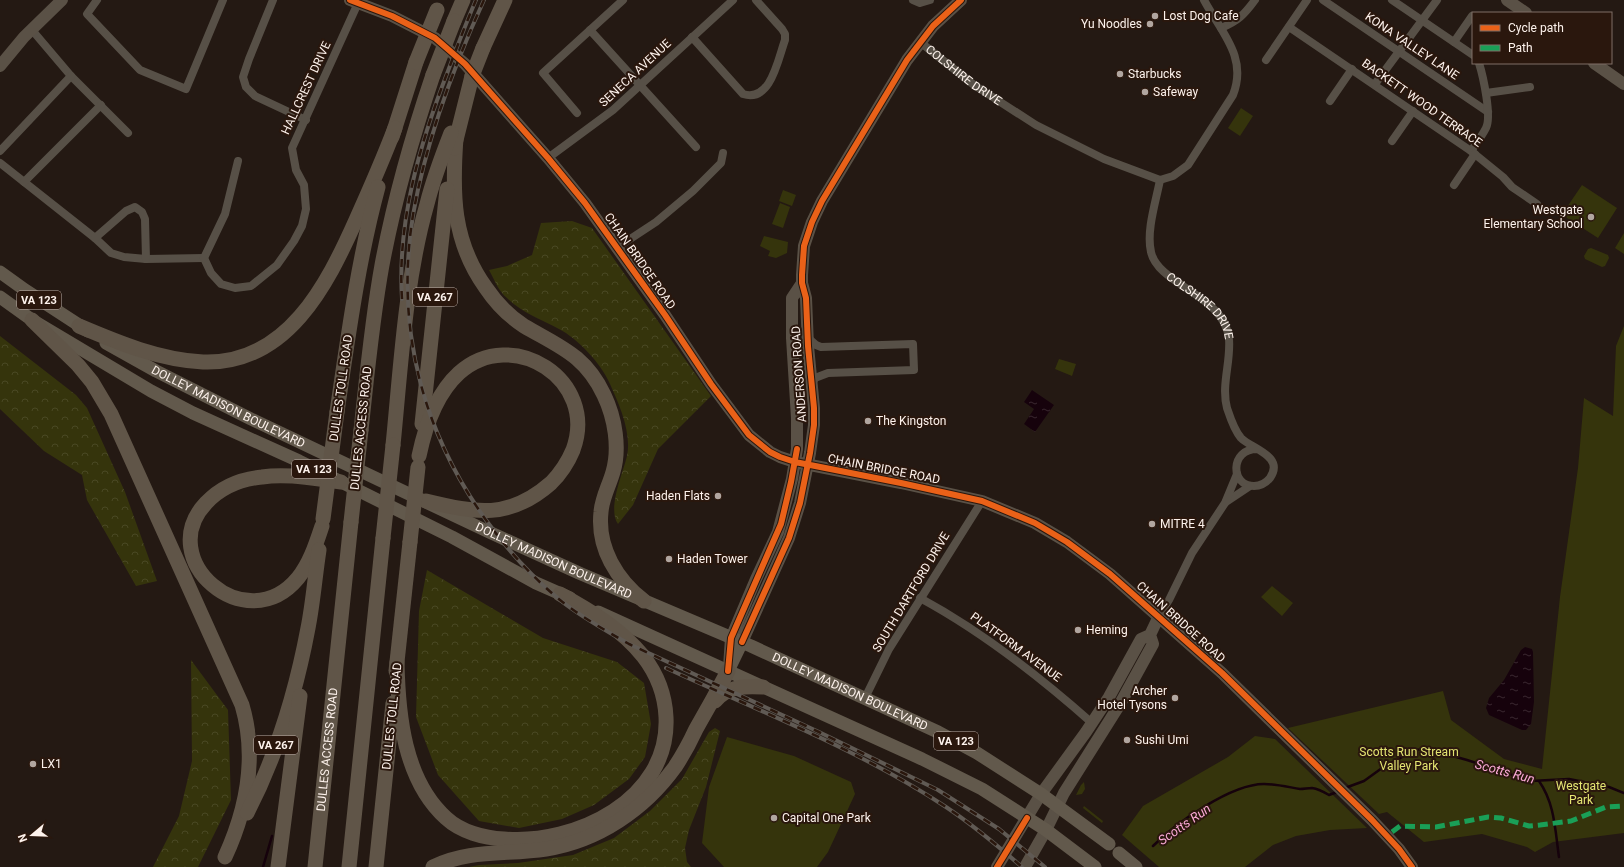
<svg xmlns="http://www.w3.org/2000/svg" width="1624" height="867" font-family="Roboto,sans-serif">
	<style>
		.green { fill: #35340c }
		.forest { fill: url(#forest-crowns) }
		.water { fill: url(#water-ripples) }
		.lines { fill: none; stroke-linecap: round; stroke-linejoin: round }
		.stream { stroke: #16020c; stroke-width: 2.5 }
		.street { stroke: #575047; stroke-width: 8 }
		.secondary { stroke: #5a5146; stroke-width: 12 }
		.primary { stroke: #62594c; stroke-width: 13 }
		.highway { stroke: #605548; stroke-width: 15 }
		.rail-casing { stroke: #605a54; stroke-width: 4 }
		.rail { stroke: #2a170d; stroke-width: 2.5; stroke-dasharray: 8; stroke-linecap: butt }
		.highway-bridge { stroke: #605548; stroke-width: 15 }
		.quiet { stroke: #1a9f57; stroke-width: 5; stroke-dasharray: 10 5; stroke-linecap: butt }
		.cycleway-casing { stroke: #2a170d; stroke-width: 8 }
		.cycleway { stroke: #ea6118; stroke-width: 6 }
		.poi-dot { fill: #b1a6a0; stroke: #2a170d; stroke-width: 1.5 }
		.labels { text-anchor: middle; stroke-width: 4; stroke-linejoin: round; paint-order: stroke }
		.shield { fill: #2a170d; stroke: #beb0a9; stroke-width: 1 }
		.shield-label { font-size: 11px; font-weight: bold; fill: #fdf2ec }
		.poi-label { font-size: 12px; fill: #fdf2ec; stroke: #2a170d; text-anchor: start }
		.street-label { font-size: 12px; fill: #fdf2ec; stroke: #2a170d }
		.park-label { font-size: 12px; fill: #e4e572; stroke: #2a170d }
		.water-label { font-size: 13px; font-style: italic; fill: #faa9d6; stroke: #2a170d }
	</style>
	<defs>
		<pattern id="forest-crowns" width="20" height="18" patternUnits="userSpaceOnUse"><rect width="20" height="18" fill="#35340c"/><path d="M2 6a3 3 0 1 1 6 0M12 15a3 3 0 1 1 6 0" fill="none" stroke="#494824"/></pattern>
		<pattern id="water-ripples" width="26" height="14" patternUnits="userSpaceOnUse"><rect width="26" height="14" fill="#16020c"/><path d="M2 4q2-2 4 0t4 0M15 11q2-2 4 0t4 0" fill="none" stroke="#392730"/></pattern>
	</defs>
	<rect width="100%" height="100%" fill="#241913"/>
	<path class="green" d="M1241,108L1253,116L1240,136L1228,128Z
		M1582,185L1617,208L1598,238L1567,218L1565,215V210Z
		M783,190L796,195L792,206L779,201Z
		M780,203L790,207L783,228L772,224Z
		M1624,233V254L1615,248Z
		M764,236L788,242L787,253L776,258L768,256L770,251L760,246Z
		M1591,248L1608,255L1609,258L1605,266L1602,267L1585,259L1584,256L1588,249Z
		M1624,326V833L1553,842L1535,852L1527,847L1482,834L1424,842L1387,812L1379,814L1288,728L1443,691L1451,720L1504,759L1542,769L1560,597L1578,468L1584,398L1613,416L1616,346Z
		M1059,359L1076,364L1072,376L1055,369Z
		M1272,586L1293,603L1282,616L1261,597Z
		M1255,736L1275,739L1367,828L1330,830L1296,836L1273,845L1245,867H1159L1122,835L1143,806L1228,757Z
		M727,737L794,756L851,782L855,794L828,852L817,867H724L702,843L709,787Z
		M1084,782L1085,789L1082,794L1076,795L1081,785Z
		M1084,806L1103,821L1102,823L1083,808Z"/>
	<path class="forest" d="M572,221L592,228L711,396L658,449L633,505L618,524C607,509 623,473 627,456C632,433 619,404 610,384C601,363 578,339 559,329C541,319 522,313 507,298C499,292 494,279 489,270L507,266L532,255L541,223Z
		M0,336L76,395L87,408L125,492L157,581L136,586L87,500L82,475L44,451L0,409Z
		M427,570L543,638L617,662L644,683L651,724L645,757L629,779L594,805L562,819L519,828L479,821L438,775L416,717L419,611Z
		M191,660L228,710L231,800L198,867H153L179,816L192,761Z
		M715,728L720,731L706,787L689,830L685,848L687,862L691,867H469L479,865L518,863L573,855L614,838L650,811L682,779L709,732Z"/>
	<path class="water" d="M1032,390L1054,405L1035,432L1024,424L1034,409L1024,402Z
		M1525,647L1532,649L1533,652L1534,702L1531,724L1526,730H1522L1489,715L1486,708L1489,698L1504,680L1521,650Z"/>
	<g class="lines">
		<path class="stream" d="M1539,781C1555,804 1555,830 1559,857
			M1345,788L1364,781L1382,768L1415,750L1428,749L1467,760L1531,781L1569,779L1609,787L1624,793
			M1153,846C1176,823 1231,784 1264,784C1276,784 1288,787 1300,789C1304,789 1308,788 1312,788C1319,789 1324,792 1329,795L1337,792
			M263,867L272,836"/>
		<g class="street">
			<path d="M97,0L87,14L140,70L186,89L223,0"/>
			<path d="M273,0L249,59L243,77L246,87L255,96L306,120"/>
			<path d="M913,0L920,3L930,0"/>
			<path d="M1323,0L1488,112"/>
			<path d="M1392,0L1473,55"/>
			<path d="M1289,27L1471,151L1503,177L1512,187L1537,204"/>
			<path d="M1221,28C1238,21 1244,15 1255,0"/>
			<path d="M32,30L71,76L128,133"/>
			<path d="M590,30L696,147"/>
			<path d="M692,37L743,94C771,103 778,59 785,40V34L782,29L756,0"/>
			<path id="s1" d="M920,42L974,85L1036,125L1104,159L1160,180L1173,176L1188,165L1233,95C1248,57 1221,32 1204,0"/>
			<path d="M1454,42L1472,16"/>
			<path d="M1266,60L1307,0"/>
			<path d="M1375,84L1437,0"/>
			<path d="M1486,93L1530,87"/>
			<path d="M1330,101L1352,69"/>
			<path d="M577,113L543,73L623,0"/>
			<path d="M1392,141L1413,111"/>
			<path d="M0,151L71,76"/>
			<path d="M1471,151C1476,144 1482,136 1486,128C1492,116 1483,76 1479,63"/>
			<path d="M548,158L613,110L733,0"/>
			<path d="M0,163L95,238L111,253L124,257L146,259L204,258"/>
			<path id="s2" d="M1160,180C1156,201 1146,231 1151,252C1158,285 1225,295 1229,339C1231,362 1221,385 1227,408C1230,417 1234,430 1241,438C1252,449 1285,456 1270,478C1266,483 1260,486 1254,486C1230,486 1230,449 1257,449"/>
			<path d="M24,182L101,105"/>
			<path d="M1454,185L1475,154"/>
			<path d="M95,238L126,211L135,207L142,212L145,219L146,259"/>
			<path d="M618,247L656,222L693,191L721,163L723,153"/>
			<path d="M204,258L211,273L221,284L235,288L251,286L277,265L294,241L302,226L306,209L304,185L296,170L292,148L358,3"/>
			<path d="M204,258L225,214L238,161"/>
			<path d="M807,337L816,345L821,347L913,344L914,370L828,373L815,378L812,384"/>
			<path d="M1226,502L1250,486"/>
			<path d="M920,598C983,632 1039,676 1092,723"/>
			<path d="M1159,616L1169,600L1192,553L1225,503L1237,474"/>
			<path d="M865,698L889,649L982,501"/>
		</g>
		<path class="secondary" d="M350,0L392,16L435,38L465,64L548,158L585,203L665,315L711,384L749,435L770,452L780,457L795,462L901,483L982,501L1035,523L1067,542L1110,574L1222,673L1372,820L1399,849L1412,867
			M1507,0L1526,13
			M1594,63L1624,84
			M0,66L24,37L62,0
			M742,642L789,538L800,503L810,453L814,425V408L808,346L806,298L802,283V275L804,246L812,222L822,201L907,60L933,26L961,0
			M729,667L731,638L756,579L778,532L792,479L797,449V418L792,338V298L802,283
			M997,867L1041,794L1086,732L1109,697L1141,639L1150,635L1159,616
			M1025,867L1046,830L1064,793L1120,704L1153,644L1150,635"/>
		<g class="primary">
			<path d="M0,272L25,290L88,331"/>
			<path d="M0,297L32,320L151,391L193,413L299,461L452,537L536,583L570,598"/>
			<path id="s3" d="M106,343L156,371L251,419L489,532L579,573L751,646L938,732L977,753L1041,794L1109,844"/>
			<path d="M598,612L922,759L982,789L1046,830L1095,867"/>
			<path d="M728,671L742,642"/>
			<path d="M1119,853L1136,867"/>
		</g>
		<g class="highway">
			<path d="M454,21L463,0"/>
			<path d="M483,48L505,0"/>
			<path d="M392,137L416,62"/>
			<path d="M456,138C452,193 452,241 486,288C496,303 509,316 524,326C560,347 585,355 604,395C615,418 620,448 613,472C609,486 602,498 601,512C597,548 617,580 644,601"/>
			<path d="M454,148L472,76"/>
			<path d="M32,320L78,365L92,382L111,414L242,705C257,756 247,809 225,857"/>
			<path d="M79,326C119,343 160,360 203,362C287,365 327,285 356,220C370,189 383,159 395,128"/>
			<path d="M337,412C348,337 358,261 378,187"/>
			<path d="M422,424L447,189"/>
			<path d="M361,430C367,375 372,320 382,265C394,201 412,137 433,75"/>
			<path d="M393,445C401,366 405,281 427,204C433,180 442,156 451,133"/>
			<path d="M419,456C425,427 436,394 459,373C512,325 599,380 573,450C568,462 560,474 551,483C509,520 476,513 426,501"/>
			<path d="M322,526C316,544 310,563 298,578C246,641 153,559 206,503C221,487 240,479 262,477C288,473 315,479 341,482"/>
			<path d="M397,662C398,715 404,780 446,818C461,832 484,838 504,839C575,845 670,800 666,717C665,695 657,674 643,656C621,629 591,611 560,594"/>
			<path d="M396,671L410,542"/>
			<path d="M715,701C728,686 744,686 763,687"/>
			<path d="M247,813C277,755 296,692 308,628C313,603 315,576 319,550"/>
			<path d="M278,867L300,696"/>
			<path id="s4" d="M315,867L351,522"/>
			<path d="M349,867L383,538"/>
			<path d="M376,867L393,703"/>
			<path d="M433,867C469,849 507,855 546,849C598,841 645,809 675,767C683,755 690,742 696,729C707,710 718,690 728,671"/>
		</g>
		<g class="rail-casing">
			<path id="rail" d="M484,0C453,68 426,141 413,215C394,333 425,443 498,536C516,559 537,581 560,600C581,617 605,630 629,644L819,732L938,790L999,829L1045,867
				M402,299C397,221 420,143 448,71C457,47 466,23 476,0
				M666,668C759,711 860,750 946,807C973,825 998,846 1022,867"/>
		</g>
		<use href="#rail" class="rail"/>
		<path class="highway-bridge" d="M416,62L437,10
			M433,75L454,21
			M472,76L483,48
			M323,519L337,412
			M351,522L361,430
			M383,538L393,445
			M410,542L418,467"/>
		<path class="quiet" d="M1392,832L1400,826L1436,827L1488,817L1501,818L1529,826L1540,825L1571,821L1606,807L1624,806"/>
		<g class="cycleway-casing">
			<path id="cycleway" d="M350,0L392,16L435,38L465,64L548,158L585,203L665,315L711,384L749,435L770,452L780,457L795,462L901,483L982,501L1035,523L1067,542L1110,574L1222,673L1372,820L1399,849L1412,867
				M742,642L789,538L800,503L810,453L814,425V408L808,346L806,298L802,283V275L804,246L812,222L822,201L907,60L933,26L961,0
				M728,671L731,638L781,524L791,482L797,449
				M997,867L1027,818"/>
		</g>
		<use href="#cycleway" class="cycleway"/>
	</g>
	<g class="poi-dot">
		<circle cx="1155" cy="16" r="4"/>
		<circle cx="1150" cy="24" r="4"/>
		<circle cx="1120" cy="74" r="4"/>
		<circle cx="1145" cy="92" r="4"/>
		<circle cx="1591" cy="217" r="4"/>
		<circle cx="868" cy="421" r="4"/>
		<circle cx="718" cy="496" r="4"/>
		<circle cx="1152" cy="524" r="4"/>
		<circle cx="669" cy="559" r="4"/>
		<circle cx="1078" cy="630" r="4"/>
		<circle cx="1175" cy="698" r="4"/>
		<circle cx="1127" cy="740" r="4"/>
		<circle cx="33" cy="764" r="4"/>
		<circle cx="774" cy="818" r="4"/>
	</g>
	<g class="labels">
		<g class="shield">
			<rect x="413" y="288" width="44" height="18" rx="3"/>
			<rect x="17" y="291" width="44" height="18" rx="3"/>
			<rect x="292" y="460" width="44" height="18" rx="3"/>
			<rect x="934" y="732" width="44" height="18" rx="3"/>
			<rect x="254" y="736" width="44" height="18" rx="3"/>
		</g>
		<g class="shield-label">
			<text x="435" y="301">VA 267</text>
			<text x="39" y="304">VA 123</text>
			<text x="314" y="473">VA 123</text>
			<text x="956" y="745">VA 123</text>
			<text x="276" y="749">VA 267</text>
		</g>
		<g class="poi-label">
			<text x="1163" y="20">Lost Dog Cafe</text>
			<text x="1142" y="28" text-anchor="end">Yu Noodles</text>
			<text x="1128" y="78">Starbucks</text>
			<text x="1153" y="96">Safeway</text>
			<text x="1583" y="214" text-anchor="end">Westgate<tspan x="1583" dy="14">Elementary School</tspan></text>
			<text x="876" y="425">The Kingston</text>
			<text x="710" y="500" text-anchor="end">Haden Flats</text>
			<text x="1160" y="528">MITRE 4</text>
			<text x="677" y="563">Haden Tower</text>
			<text x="1086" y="634">Heming</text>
			<text x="1167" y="695" text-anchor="end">Archer<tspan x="1167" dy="14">Hotel Tysons</tspan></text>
			<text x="1135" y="744">Sushi Umi</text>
			<text x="41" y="768">LX1</text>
			<text x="782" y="822">Capital One Park</text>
		</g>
		<g class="street-label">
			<text transform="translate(1412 46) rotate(34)" y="4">KONA VALLEY LANE</text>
			<text transform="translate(635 73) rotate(-43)" y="4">SENECA AVENUE</text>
			<text dy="4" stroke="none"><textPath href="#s1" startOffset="55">COLSHIRE DRIVE</textPath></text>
			<text transform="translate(306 88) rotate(-65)" y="4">HALLCREST DRIVE</text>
			<text transform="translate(1422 103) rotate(35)" y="4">BACKETT WOOD TERRACE</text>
			<text transform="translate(640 261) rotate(55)" y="4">CHAIN BRIDGE ROAD</text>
			<text dy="4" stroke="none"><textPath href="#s2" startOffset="148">COLSHIRE DRIVE</textPath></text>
			<text transform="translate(799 374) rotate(-94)" y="4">ANDERSON ROAD</text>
			<text transform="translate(341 388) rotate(-82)" y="4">DULLES TOLL ROAD</text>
			<text dy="4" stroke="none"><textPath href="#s3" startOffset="138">DOLLEY MADISON BOULEVARD</textPath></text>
			<text transform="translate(361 428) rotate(-84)" y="4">DULLES ACCESS ROAD</text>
			<text transform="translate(884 469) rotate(11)" y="4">CHAIN BRIDGE ROAD</text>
			<text dy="4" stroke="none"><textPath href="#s3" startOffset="498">DOLLEY MADISON BOULEVARD</textPath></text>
			<text transform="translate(911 592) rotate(-59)" y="4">SOUTH DARTFORD DRIVE</text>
			<text transform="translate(1181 622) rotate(42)" y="4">CHAIN BRIDGE ROAD</text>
			<text transform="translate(1016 647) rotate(36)" y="4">PLATFORM AVENUE</text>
			<text dy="4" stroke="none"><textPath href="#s3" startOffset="822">DOLLEY MADISON BOULEVARD</textPath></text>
			<text transform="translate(392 716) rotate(-84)" y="4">DULLES TOLL ROAD</text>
			<text dy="4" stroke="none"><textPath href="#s4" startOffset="118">DULLES ACCESS ROAD</textPath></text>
		</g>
		<g class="park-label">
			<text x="1409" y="756">Scotts Run Stream<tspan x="1409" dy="14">Valley Park</tspan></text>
			<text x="1581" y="790">Westgate<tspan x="1581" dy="14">Park</tspan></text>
		</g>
		<g class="water-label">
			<text transform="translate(1505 771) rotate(15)" y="5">Scotts Run</text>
			<text transform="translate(1184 824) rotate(-35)" y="5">Scotts Run</text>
		</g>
	</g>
	<rect x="1472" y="12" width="140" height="52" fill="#2a170d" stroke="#7e6f66"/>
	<rect x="1480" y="25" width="20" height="6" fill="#ea6118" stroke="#7e6f66"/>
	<text x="1508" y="32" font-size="12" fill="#fdf2ec">Cycle path</text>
	<rect x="1480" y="45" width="20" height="6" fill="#1a9f57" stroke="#7e6f66"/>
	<text x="1508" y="52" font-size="12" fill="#fdf2ec">Path</text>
	<g transform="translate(32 835) rotate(251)" stroke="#2a170d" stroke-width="3" paint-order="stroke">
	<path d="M0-3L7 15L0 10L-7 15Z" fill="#fdf2ec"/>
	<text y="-6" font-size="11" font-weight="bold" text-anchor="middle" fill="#fdf2ec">N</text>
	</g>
</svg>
